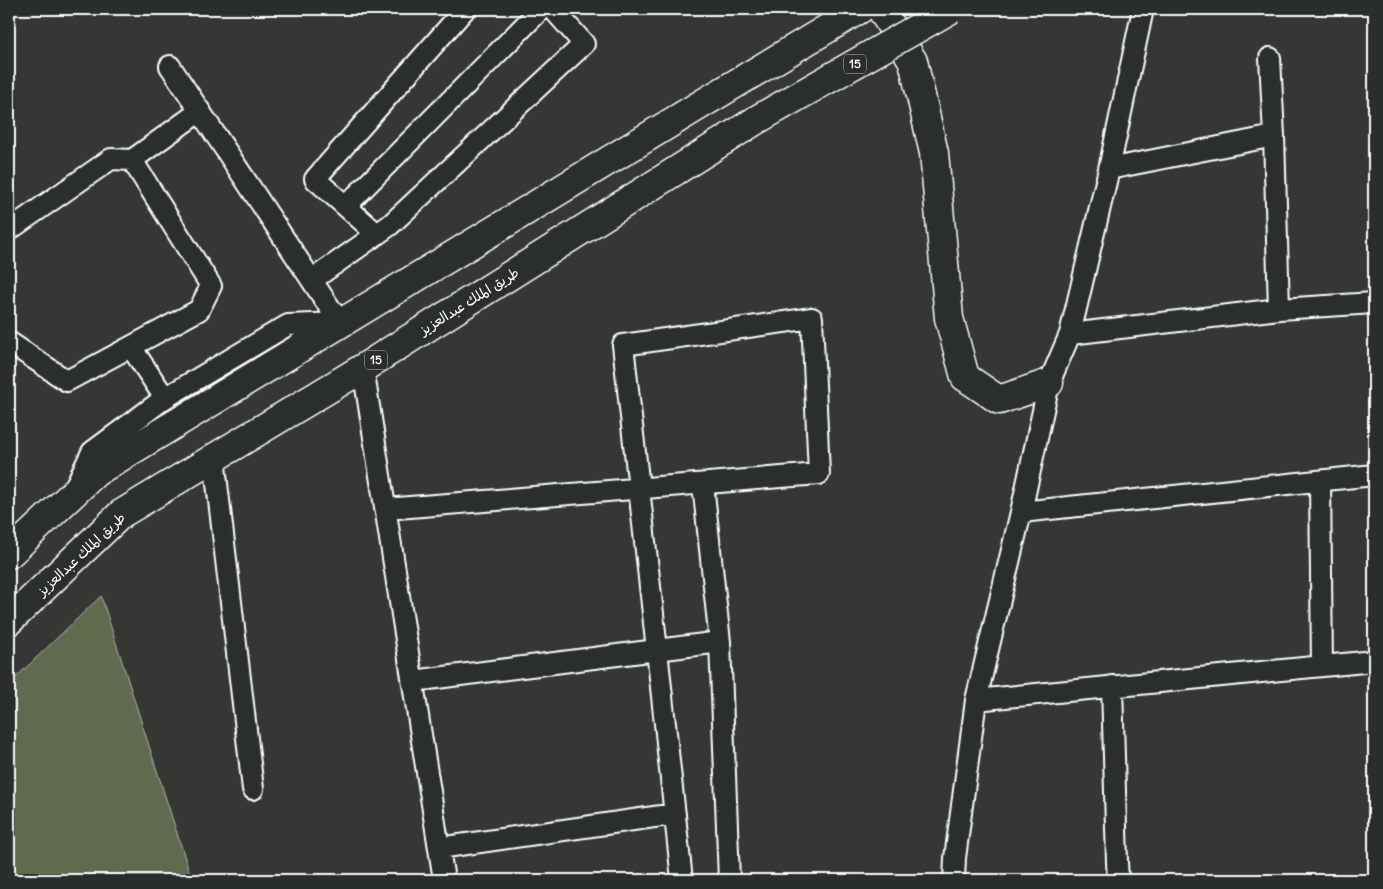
<svg xmlns="http://www.w3.org/2000/svg" width="1383" height="889" font-family="Delius,'Playpen Sans Arabic',sans-serif">
	<style>
		.green { fill: #606a50; stroke: #b0b4a8 }
		.lines { fill: none; stroke-linecap: round; stroke-linejoin: round }
		.street-casing { stroke: #fff; stroke-width: 24 }
		.highway-casing { stroke: #fff; stroke-width: 31 }
		.street { stroke: #2a2d2e; stroke-width: 20 }
		.highway { stroke: #2a2d2e; stroke-width: 28 }
		.highway-bridge-casing { stroke: #fff; stroke-width: 31; stroke-linecap: butt }
		.highway-bridge { stroke: #2a2d2e; stroke-width: 28 }
		.labels { text-anchor: middle; stroke-width: 4; stroke-linejoin: round; paint-order: stroke }
		.shield { fill: #2a2d2e; stroke: #bfc0c0; stroke-width: 1 }
		.shield-label { font-size: 12px; font-weight: bold; fill: #fff }
		.street-label { font-size: 14px; fill: #fff; stroke: #2a2d2e }
	</style>
	<rect width="100%" height="100%" fill="#363734"/>
	<filter id="ink" filterUnits="userSpaceOnUse"><feTurbulence type="fractalNoise" baseFrequency=".02" numOctaves="2"/><feDisplacementMap in="SourceGraphic" scale="10" xChannelSelector="R" yChannelSelector="G"/><feConvolveMatrix kernelMatrix="1 2 1 2 8 2 1 2 1" color-interpolation-filters="sRGB"/></filter>
	<g filter="url(#ink)">
		<path class="green" d="M101,596L192,880H9V684Z"/>
		<g class="lines">
			<g class="street-casing">
				<path id="street" d="M1270,58L1274,136L1279,309
					M170,66L340,323
					M1109,169L1274,136
					M346,206L541,9
					M9,230L111,159L132,160L200,111
					M377,234L315,179L465,9
					M312,280L390,225L584,44L553,9
					M1070,334L1279,309L1374,303
					M9,342L67,381L199,310L211,286L132,160
					M131,347L165,398
					M363,368L444,880
					M214,458L253,789
					M1320,481L1322,666
					M703,484L720,642L729,880
					M76,485L92,452L165,398L288,325L340,323
					M385,509L819,474L812,318L623,345C643,523 663,702 682,880
					M1021,512L1374,475
					M413,681L720,642
					M1112,686L1117,862L1118,880
					M976,700L1374,661
					M439,848L675,814
					M954,880L955,858L976,700L1021,512L1049,383L1070,334L1109,169L1143,9"/>
			</g>
			<g class="highway-casing">
				<path id="highway" d="M881,9L913,61L934,153L949,318L965,377L999,400L1049,383
					M9,554L96,472L700,105L860,9
					M9,621L121,514L363,368L758,119"/>
			</g>
			<use href="#street" class="street"/>
			<use href="#highway" class="highway"/>
			<g class="highway-bridge-casing">
				<path id="highway-bridge" d="M758,119L951,9"/>
			</g>
			<use href="#highway-bridge" class="highway-bridge"/>
		</g>
	</g>
	<g class="labels">
		<g class="shield">
			<rect x="844" y="54.5" width="22" height="19" rx="4"/>
			<rect x="365" y="350.5" width="22" height="19" rx="4"/>
		</g>
		<g class="shield-label">
			<text x="855" y="68">15</text>
			<text x="376" y="364">15</text>
		</g>
		<g class="street-label">
			<text transform="translate(469 301) rotate(-32)" y="5">طريق الملك عبدالعزيز</text>
			<text transform="translate(81 554) rotate(-43)" y="5">طريق الملك عبدالعزيز</text>
		</g>
	</g>
	<rect width="1383" height="889" fill="none" stroke="#2a2d2e" stroke-width="30"/>
	<rect x="15" y="15" width="1353" height="859" fill="none" stroke="#fff" stroke-width="2" filter="url(#ink)"/>
</svg>
